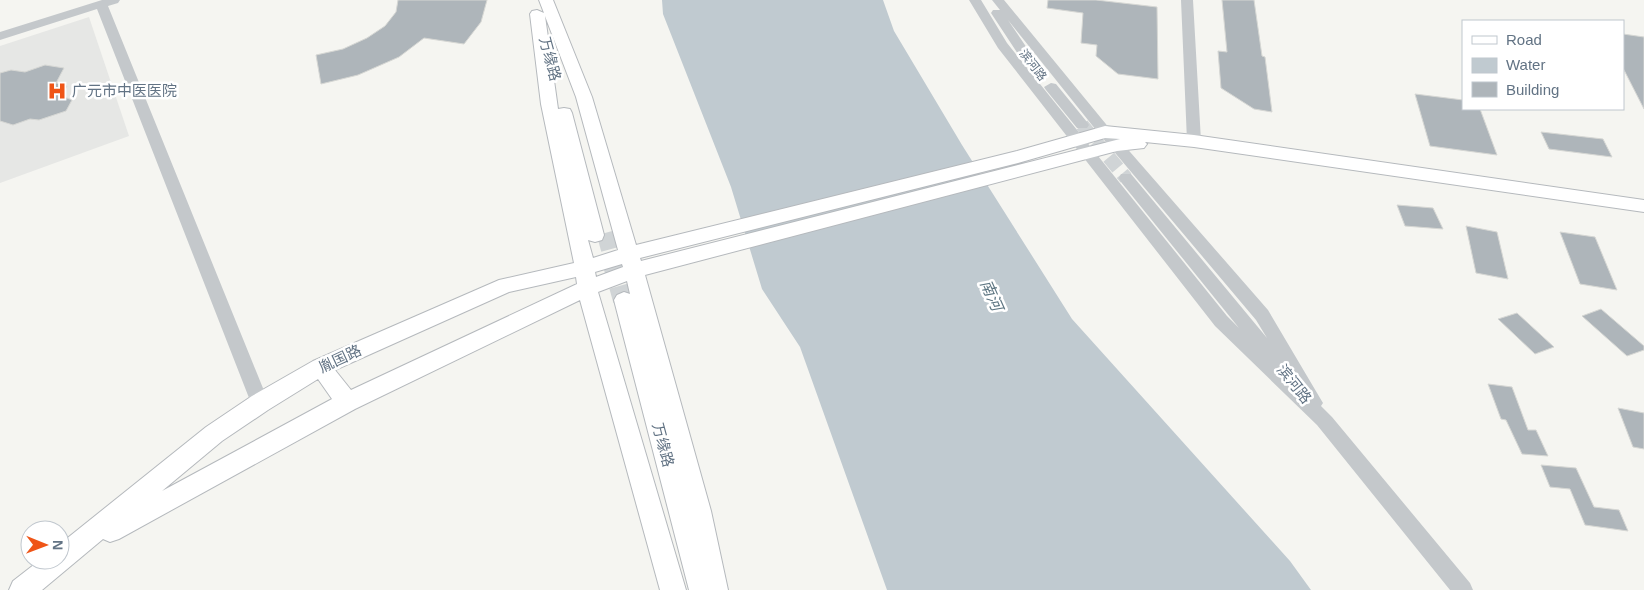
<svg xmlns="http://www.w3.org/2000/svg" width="1644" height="590" font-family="Helvetica,'Noto Sans SC',sans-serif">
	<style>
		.built { fill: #e6e7e5 }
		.water { fill: #c0cad0 }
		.building { fill: #aeb5ba; stroke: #d6d7d4 }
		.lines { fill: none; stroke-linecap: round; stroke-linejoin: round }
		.minor-tunnel { stroke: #d0d4d6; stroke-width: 14; stroke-dasharray: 14 7; stroke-linecap: butt }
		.major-tunnel-far1 { stroke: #d0d4d6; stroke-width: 17; stroke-dasharray: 17 8; stroke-linecap: butt }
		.major-tunnel { stroke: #d0d4d6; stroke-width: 22; stroke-dasharray: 22 11; stroke-linecap: butt }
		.major-casing { stroke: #b5b9bd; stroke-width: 2 }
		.minor { fill: #c4c8cb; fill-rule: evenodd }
		.major { fill: #fff; fill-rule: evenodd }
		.labels { text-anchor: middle; stroke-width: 5; stroke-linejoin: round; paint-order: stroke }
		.far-street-label { font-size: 12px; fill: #627384; stroke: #fff }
		.street-label { font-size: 15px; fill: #627384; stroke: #fff }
		.poi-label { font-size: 15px; fill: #627384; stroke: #fff; text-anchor: start }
		.water-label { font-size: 16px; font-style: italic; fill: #5e7682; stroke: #fff }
	</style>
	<rect width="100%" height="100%" fill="#f5f5f1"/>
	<path class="built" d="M89,17L129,136L0,183V46Z"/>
	<path class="water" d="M662,0H883L894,31L962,145L1072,319L1290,561L1311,590H887L800,347L762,289L731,187L663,14Z"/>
	<path class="building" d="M398,0H487L481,22L464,44L424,38L399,57L358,75L321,84L316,55L343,49L367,38L385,26L396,12Z
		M1048,0H1096L1157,7L1158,79L1118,74L1096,56L1097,45L1081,43L1083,13L1047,8Z
		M1222,0H1254L1262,56L1265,57L1272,112L1254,109L1221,88L1218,51L1227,52Z
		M1623,34L1644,37V109L1623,68Z
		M45,65L64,68L56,83L67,86L62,96L72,100L66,111L39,120L30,119L13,125L0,121V73L11,70L25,72Z
		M1415,94L1463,100V109H1480L1497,155L1430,146Z
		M1541,132L1603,139L1612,157L1549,149Z
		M1397,205L1433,208L1443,229L1405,226Z
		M1466,226L1497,232L1508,279L1476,273Z
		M1560,232L1595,237L1617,290L1580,284Z
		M1601,309L1644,346V350L1627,356L1582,316Z
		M1517,313L1554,347L1535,354L1498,319Z
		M1488,384L1512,387L1528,430H1536L1548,456L1522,454L1506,420L1501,419Z
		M1618,408L1644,413V449L1633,447Z
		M1541,465L1576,468L1594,507L1619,510L1628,531L1585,525L1570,489L1550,487Z"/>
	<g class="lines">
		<path class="minor-tunnel" d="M1082,125L1126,178"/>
		<path class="major-tunnel-far1" d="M605,233L611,255"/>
		<path class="major-tunnel" d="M611,254L624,300"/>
		<g class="major-casing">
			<path id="major" d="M539,0H553L592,97L636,245L1017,151L1105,126L1194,135L1644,200V212L1194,147L1145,142L1147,144L1144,148L1117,151L645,275L711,511L728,590H689L614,300L617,295L624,292L630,294L627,281L598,292L686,590H660L580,300L355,409L119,539L110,542L103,539L42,590H9L13,581L40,560H60V544L206,427L252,396L313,361L499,280L574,263L541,104L530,14L532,11L537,10L544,13ZM545,16L576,97L618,250L593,258L588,240L595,242L602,240L604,235L572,113L570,109L564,108L558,109ZM1105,138L1120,139L641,261L640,258L1018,163ZM622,264L623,267L596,277L595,272ZM576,277L577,284L351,390L335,370L509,292ZM318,379L332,399L162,491L222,441L268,410Z"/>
		</g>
		<path class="minor" d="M102,0H120L118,3L108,6L269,403L266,408L260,411L254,408L251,403L97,9L0,40V32Z
			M969,0H981L1007,43L1227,316L1239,328L1121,182L1119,178L1121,174H1131L1267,338L1256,320L1100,135L1008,20L1037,63L1036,66H1026L991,13L993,10H1000L992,0H1004L1110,129L1268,310L1320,398L1323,403L1321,406L1332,417L1470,583L1473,590H1450L1317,425L1215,326L998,48ZM1282,364L1288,374L1279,366Z
			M1181,0H1193L1201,141L1199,144H1189L1187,141Z
			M1051,83L1056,84L1087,122L1089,125L1087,128H1077L1046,90L1044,87Z"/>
		<use href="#major" class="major"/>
	</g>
	<defs>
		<g id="hospital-bare" transform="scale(1.5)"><path d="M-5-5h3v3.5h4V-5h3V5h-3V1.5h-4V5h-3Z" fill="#ef5517" stroke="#fff" stroke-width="2.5" paint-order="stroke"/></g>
	</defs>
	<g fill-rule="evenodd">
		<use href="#hospital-bare" x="57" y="91"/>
	</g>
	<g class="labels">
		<g class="far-street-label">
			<text transform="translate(1033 65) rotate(52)" y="4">滨河路</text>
		</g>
		<g class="street-label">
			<text transform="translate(550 59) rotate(75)" y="5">万缘路</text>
			<text transform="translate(340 359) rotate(-25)" y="5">胤国路</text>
			<text transform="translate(1294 384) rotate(51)" y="5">滨河路</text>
			<text transform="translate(663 445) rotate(75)" y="5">万缘路</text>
		</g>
		<g class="poi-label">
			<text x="72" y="96">广元市中医医院</text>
		</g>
		<g class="water-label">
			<text transform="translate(992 295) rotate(66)" y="6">南河</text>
		</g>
	</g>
	<rect x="1462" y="20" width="162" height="90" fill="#ffffff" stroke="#c0c7ce"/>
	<rect x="1472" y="36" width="25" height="8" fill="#ffffff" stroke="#c0c7ce"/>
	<text x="1506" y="45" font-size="15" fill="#627384">Road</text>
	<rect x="1472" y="58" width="25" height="15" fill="#c0cad0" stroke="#c0c7ce"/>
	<text x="1506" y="70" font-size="15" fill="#627384">Water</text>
	<rect x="1472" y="82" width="25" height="15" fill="#aeb5ba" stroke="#c0c7ce"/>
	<text x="1506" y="95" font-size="15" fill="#627384">Building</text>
	<g transform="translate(45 545) rotate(91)"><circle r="24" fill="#ffffff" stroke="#c0c7ce"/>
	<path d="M0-4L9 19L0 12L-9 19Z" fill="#ef5517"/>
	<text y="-8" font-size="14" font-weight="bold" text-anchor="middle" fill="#627384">N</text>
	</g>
</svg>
